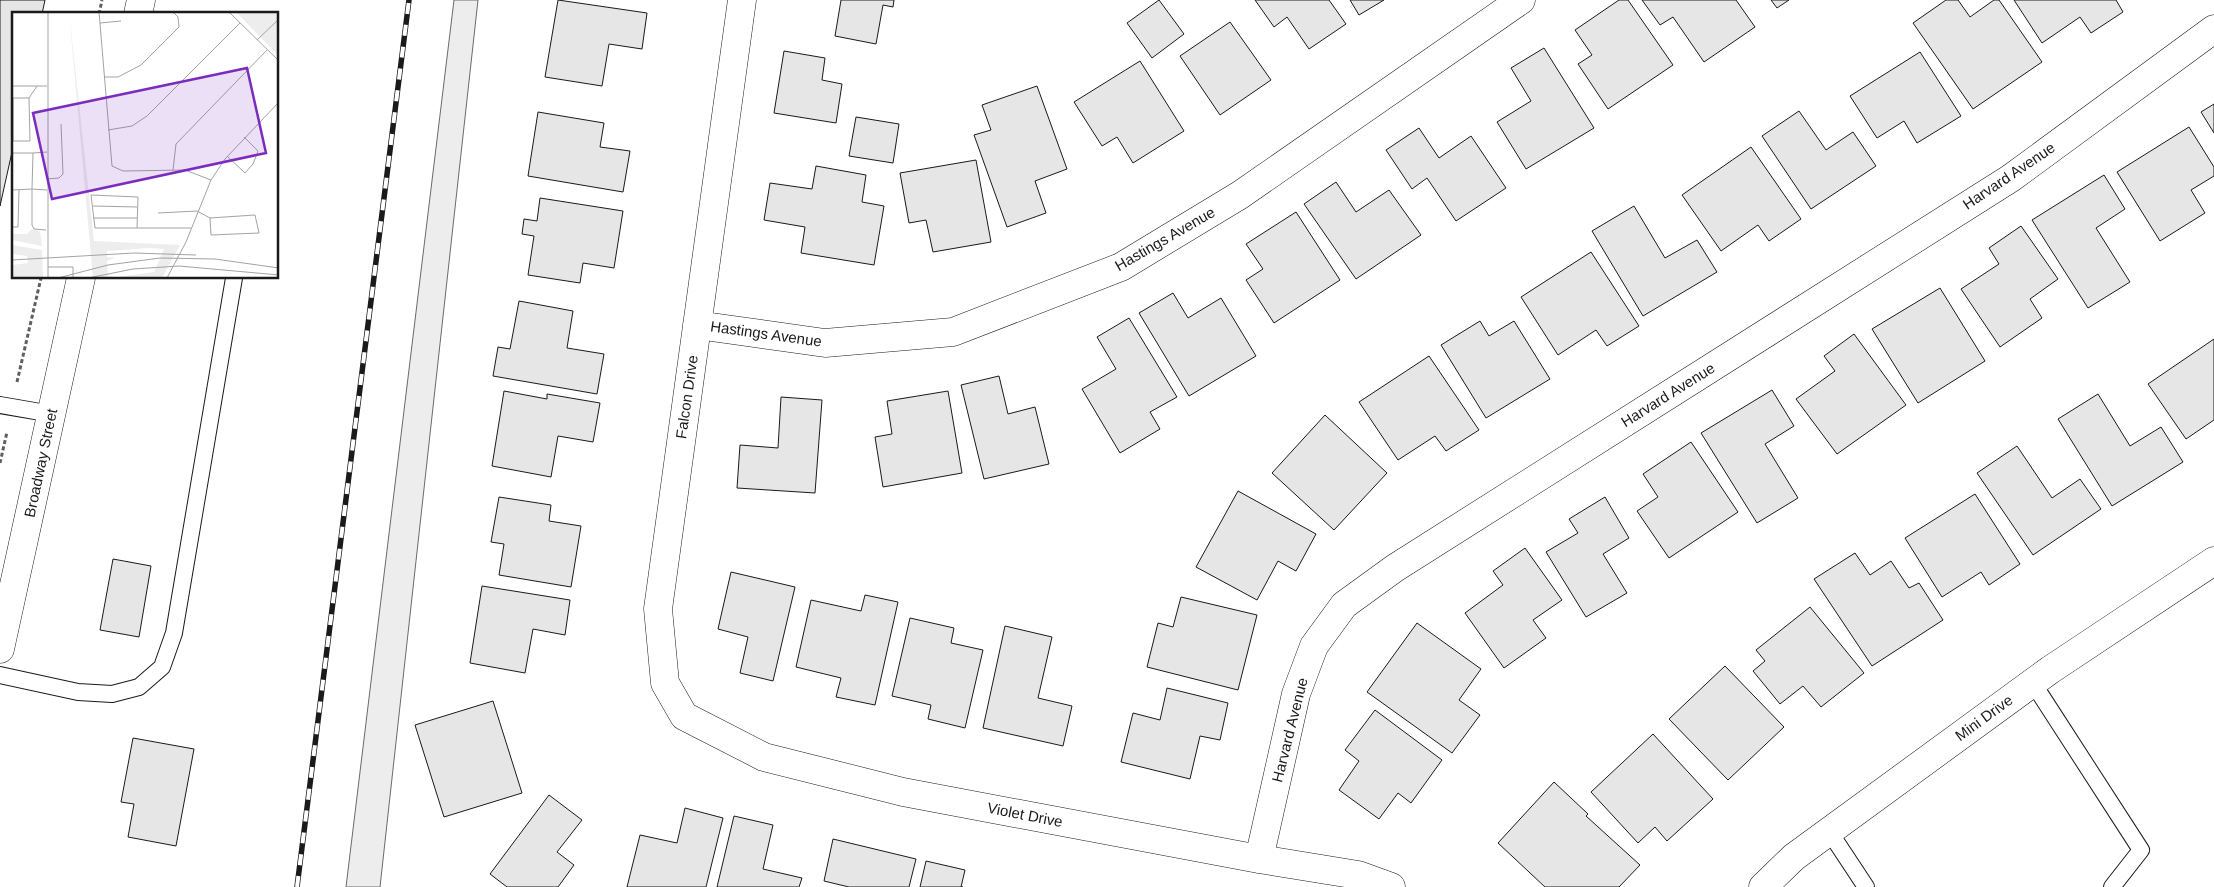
<svg xmlns="http://www.w3.org/2000/svg" width="2214" height="887" font-family="Arial,sans-serif">
	<style>
		.green { fill: #ededed; stroke: #6a6a6a }
		.building { fill: #e6e6e6; stroke: #1a1a1a }
		.lines { fill: none; stroke-linecap: round; stroke-linejoin: round }
		.service-casing { stroke: #1a1a1a; stroke-width: 18 }
		.minor-casing { stroke: #1a1a1a; stroke-width: 29 }
		.tertiary-casing { stroke: #1a1a1a; stroke-width: 29 }
		.secondary-casing { stroke: #1a1a1a; stroke-width: 29 }
		.path { stroke: #5f5f5f; stroke-width: 3; stroke-dasharray: 4 2.5; stroke-linecap: butt }
		.service { stroke: #fff; stroke-width: 16 }
		.minor { stroke: #fff; stroke-width: 28 }
		.tertiary { stroke: #fff; stroke-width: 28 }
		.secondary { stroke: #fff; stroke-width: 28 }
		.rail-casing { stroke: #1a1a1a; stroke-width: 5.5 }
		.rail { stroke: #fff; stroke-width: 4; stroke-dasharray: 11; stroke-linecap: butt }
		.labels { text-anchor: middle; stroke-width: 4; stroke-linejoin: round; paint-order: stroke }
		.street-label { font-size: 15px; fill: #1a1a1a; stroke: #fff }
		.inset-road { fill: none; stroke: #a3a3a3; stroke-width: 1 }
		.view { fill: #7b2cbf; fill-opacity: 0.15; stroke: #7b2cbf; stroke-width: 2.5 }
		.inset-edge { fill: none; stroke: #1a1a1a; stroke-width: 2.5 }
	</style>
	<rect width="100%" height="100%" fill="#fff"/>
	<path class="green" d="M454,0H478L380,887H346Z"/>
	<path class="building" d="M0,0H45L42,14H14V143L0,206Z
		M558,0L647,13L642,49L609,44L602,86L545,77Z
		M841,0H894L893,7L883,5L876,44L835,36Z
		M1159,0L1184,34L1152,58L1127,23Z
		M1255,0H1329L1346,24L1309,49L1287,17L1274,27Z
		M1350,0H1384L1359,15Z
		M1619,0H1628L1673,65L1608,109L1578,64L1592,55L1575,30Z
		M1642,0H1736L1755,27L1704,62L1673,17L1660,25Z
		M1771,0H1789L1777,8Z
		M1946,0H1958L1970,17L1994,0H1999L2042,62L1973,109L1913,23Z
		M2014,0H2116L2123,12L2091,33L2080,17L2042,43Z
		M1230,22L1271,80L1220,115L1180,56Z
		M1544,48L1594,128L1526,169L1497,122L1531,101L1511,68Z
		M784,51L825,58L822,80L842,84L836,123L774,113Z
		M1920,52L1961,116L1917,143L1904,121L1877,138L1850,96Z
		M1140,61L1184,131L1133,163L1117,137L1102,146L1074,102Z
		M1037,86L1067,169L1035,181L1046,213L1007,227L974,135L991,130L982,105Z
		M2214,104V133L2201,112Z
		M1799,111L1826,150L1853,132L1876,166L1811,209L1762,136Z
		M538,112L604,123L600,147L630,151L623,192L528,176Z
		M856,117L899,124L893,163L849,156Z
		M2189,127L2214,167V176L2191,190L2205,213L2160,241L2117,172Z
		M1419,128L1439,158L1471,136L1506,188L1456,221L1427,178L1412,189L1386,150Z
		M1751,147L1801,219L1769,241L1758,225L1721,251L1682,195Z
		M976,160L991,242L933,252L926,220L909,223L900,173Z
		M816,166L866,175L862,202L884,206L874,265L801,253L805,227L764,220L770,183L812,189Z
		M2104,175L2125,209L2096,228L2130,282L2088,308L2032,220Z
		M1336,182L1356,212L1389,190L1421,235L1356,279L1304,204Z
		M540,198L623,211L614,268L583,263L580,283L528,275L534,236L522,234L524,219L537,221Z
		M1634,206L1665,258L1697,240L1717,272L1643,316L1592,231Z
		M1296,212L1340,280L1274,323L1246,280L1263,269L1246,244Z
		M2021,226L2058,279L2030,299L2042,318L2000,347L1961,289L1999,264L1989,248Z
		M1591,252L1639,326L1607,346L1596,330L1558,355L1521,297Z
		M1940,288L1985,361L1918,403L1872,329Z
		M1173,293L1188,318L1221,298L1256,356L1189,396L1139,313Z
		M519,301L573,311L567,348L604,354L597,394L493,376L498,347L510,349Z
		M1129,318L1177,397L1150,412L1160,429L1120,453L1082,389L1116,369L1097,337Z
		M1480,321L1489,336L1514,321L1550,379L1486,418L1441,345Z
		M1854,334L1906,405L1837,454L1796,399L1835,371L1824,356Z
		M2214,339V420L2186,439L2148,384Z
		M1429,356L1479,430L1446,451L1435,436L1398,460L1359,402Z
		M999,376L1008,414L1035,407L1049,464L984,479L961,385Z
		M1772,390L1794,426L1765,444L1798,498L1757,523L1701,433Z
		M504,391L547,399V394L600,403L593,442L558,436L551,477L492,466Z
		M948,391L962,473L883,487L875,437L892,434L887,401Z
		M2098,394L2130,446L2161,427L2183,462L2112,506L2058,419Z
		M781,397L822,400L815,493L737,488L740,445L778,448Z
		M1325,415L1387,473L1334,530L1272,473Z
		M1691,442L1738,512L1669,558L1637,511L1658,497L1643,474Z
		M2017,446L2052,498L2080,479L2101,509L2033,555L1977,473Z
		M1238,491L1316,534L1296,571L1278,561L1257,600L1196,567Z
		M1975,494L2020,564L1989,585L1981,572L1942,597L1905,538Z
		M499,497L551,505L549,521L581,526L571,587L499,575L504,544L491,542Z
		M1605,497L1629,538L1603,554L1627,593L1586,617L1546,552L1578,533L1569,519Z
		M1525,548L1562,600L1533,620L1546,638L1504,668L1465,613L1503,585L1493,571Z
		M1855,553L1870,575L1891,561L1909,588L1919,583L1943,620L1872,666L1814,579Z
		M113,559L151,566L139,637L100,630Z
		M731,572L795,587L773,681L740,673L748,637L718,629Z
		M482,586L570,600L565,635L533,629L525,673L470,663Z
		M865,595L898,602L875,705L836,697L841,678L796,667L811,600L861,611Z
		M1181,597L1257,615L1238,690L1147,667L1158,623L1173,627Z
		M1810,607L1864,673L1821,707L1803,686L1780,704L1753,671L1765,661L1756,650Z
		M910,618L954,628L951,643L983,650L965,728L928,719L931,705L892,696Z
		M1417,623L1481,669L1459,700L1480,715L1452,753L1367,692Z
		M1005,626L1052,637L1038,698L1072,706L1063,746L983,728Z
		M1725,666L1784,727L1728,780L1669,719Z
		M1167,688L1228,703L1220,740L1200,736L1190,779L1121,762L1133,713L1160,720Z
		M493,701L522,793L444,817L415,725Z
		M1375,710L1442,760L1411,803L1398,793L1379,819L1339,790L1359,761L1345,750Z
		M1653,734L1713,799L1667,841L1655,827L1638,843L1591,792Z
		M133,738L194,749L176,846L128,837L134,804L121,802Z
		M1554,782L1588,814L1586,816L1640,865L1619,887H1545L1498,843Z
		M549,795L582,820L557,852L574,865L558,887H507L490,874Z
		M685,808L723,818L706,887H627L640,835L677,843Z
		M734,816L773,825L763,869L802,878L799,887H717Z
		M833,839L916,859L909,887H849L824,881Z
		M926,861L965,870L961,887H963H920Z"/>
	<g class="lines">
		<g class="service-casing">
			<path id="service" d="M0,405L52,414
				M0,675L78,692L112,694L139,687L162,667L174,633L234,278
				M2033,683L2141,850L2112,887
				M1829,831L1866,887"/>
		</g>
		<g class="minor-casing">
			<path id="minor" d="M742,0L658,609L665,683L684,716L764,757L903,792L1259,859L1358,875L1391,887
				M697,325L825,343L953,332L1121,267L1240,195L1521,0
				M1259,859L1296,694L1314,646L1344,605L1395,568L2011,178L2214,29"/>
		</g>
		<g class="tertiary-casing">
			<path id="tertiary" d="M1763,887L1794,857L2050,670L2214,561"/>
		</g>
		<g class="secondary-casing">
			<path id="secondary" d="M138,14L141,0
				M0,649L81,278"/>
		</g>
		<path class="path" d="M99,14L102,0
			M17,382L41,278
			M0,463L7,432"/>
		<use href="#service" class="service"/>
		<use href="#minor" class="minor"/>
		<use href="#tertiary" class="tertiary"/>
		<use href="#secondary" class="secondary"/>
		<g class="rail-casing">
			<path id="rail" d="M297,887L409,0"/>
		</g>
		<use href="#rail" class="rail"/>
	</g>
	<g class="labels">
		<g class="street-label">
			<text transform="translate(2009 176) rotate(-34)" y="5">Harvard Avenue</text>
			<text transform="translate(1165 239) rotate(-30)" y="5">Hastings Avenue</text>
			<text transform="translate(766 334) rotate(8)" y="5">Hastings Avenue</text>
			<text transform="translate(1668 395) rotate(-32)" y="5">Harvard Avenue</text>
			<text transform="translate(687 397) rotate(-82)" y="5">Falcon Drive</text>
			<text transform="translate(41 463) rotate(-78)" y="5">Broadway Street</text>
			<text transform="translate(1984 718) rotate(-36)" y="5">Mini Drive</text>
			<text transform="translate(1290 730) rotate(-76)" y="5">Harvard Avenue</text>
			<text transform="translate(1025 815) rotate(11)" y="5">Violet Drive</text>
		</g>
	</g>
	<g transform="translate(12 12)">
		<rect width="266" height="266" fill="#fff"/>
		<path d="M57,0L82,229L168,233L150,266H99L142,260L152,237L137,236L95,239V245L103,246L95,249L96,266H81ZM224,0H266V43ZM20,217L28,219L30,234L0,228V222H15ZM0,233L30,238L31,266H0V253L16,251L15,244L0,242Z" fill="#ededed"/>
		<path class="inset-road" d="M36,0V266M87,0L100,154L111,159L173,158L199,168M217,0L267,49M88,11L109,9M245,28L267,7M92,65H106L129,53L167,15L166,5L161,0M0,74H35M0,86H17M96,118L120,114L135,104L228,11M0,129H18L17,86L25,74M1,129V86M0,141H21M215,144L233,161L241,152L246,139L232,125M161,158L164,132L255,38M35,167L47,166L51,162L49,112M0,178L20,177V213L22,217L34,218M35,178L20,177L21,141L35,140M81,194L125,195M146,201L185,199L198,206L243,203L247,221L199,223L198,206M82,206H125M0,215H6L7,178M125,216L126,185L79,183L83,216H179M0,248L122,241L184,243M36,255H61V266M46,266L96,253L148,246L203,247L267,256M76,266L121,257L167,254L267,263M155,266L174,230L199,168L213,147L267,90"/>
		<path class="view" d="M235,56L254,141L40,187L21,101Z"/>
		<rect width="266" height="266" class="inset-edge"/>
	</g>
</svg>
